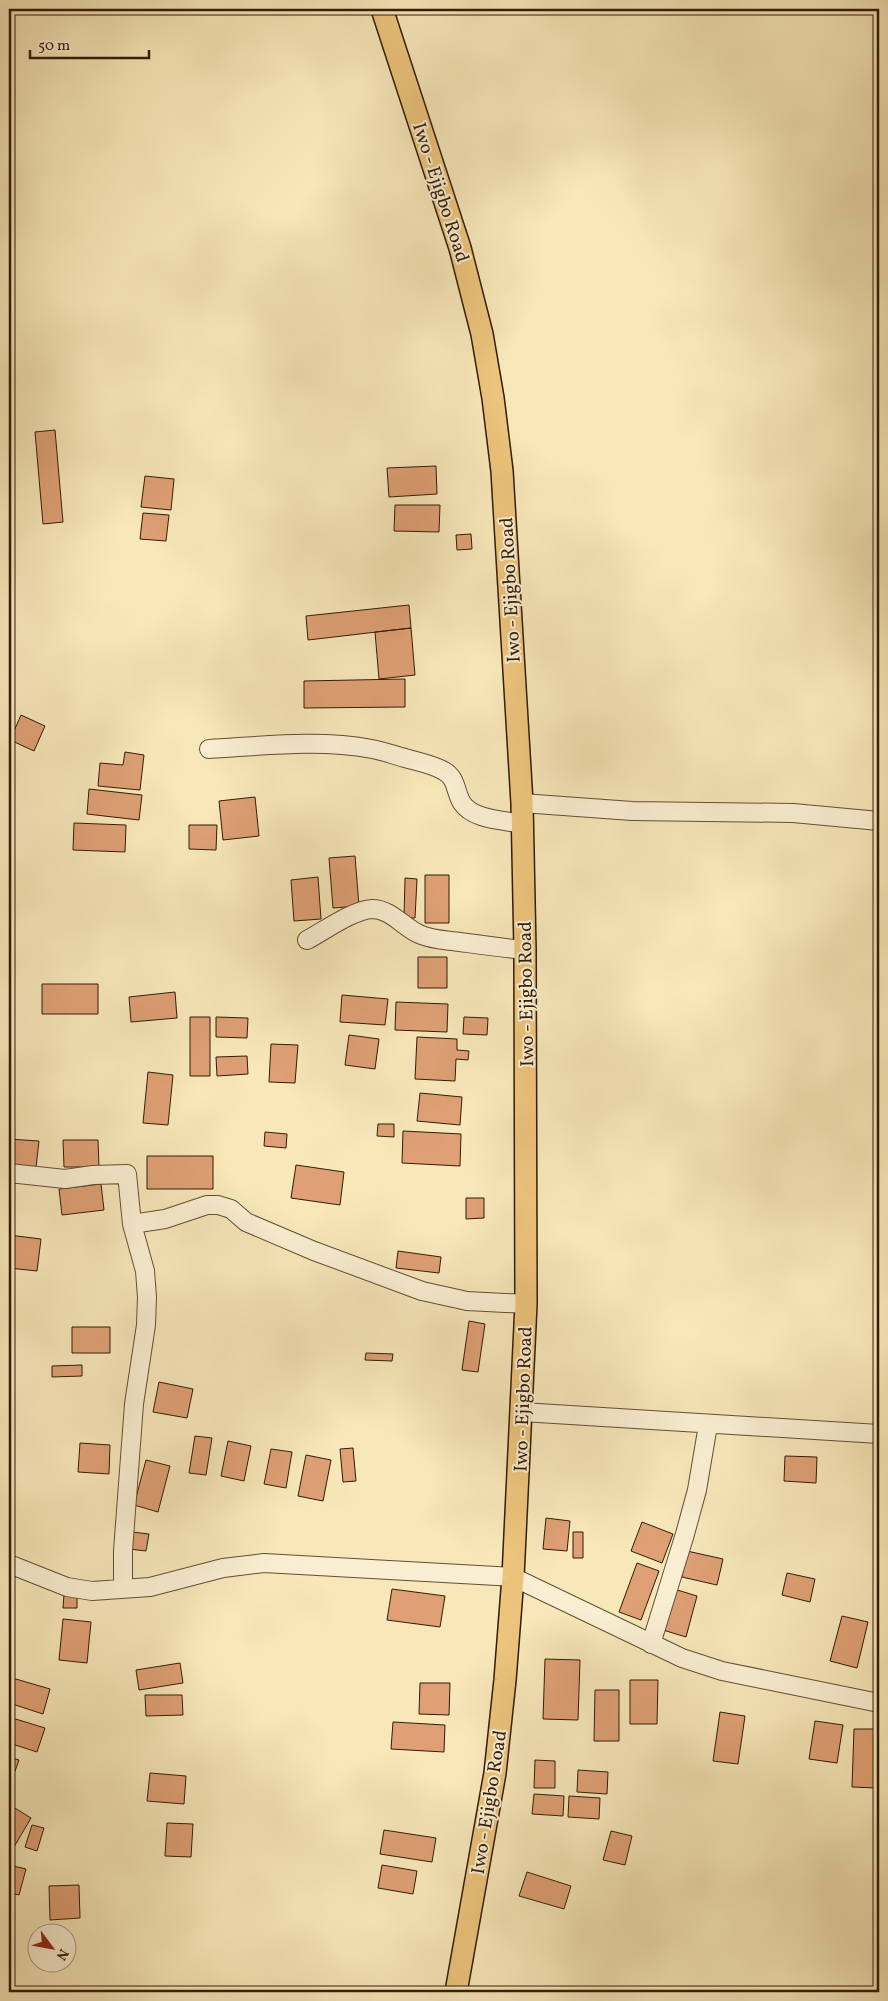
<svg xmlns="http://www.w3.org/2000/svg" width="888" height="2001" font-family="Vollkorn,serif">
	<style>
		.building { fill: #dea074; stroke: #321b08 }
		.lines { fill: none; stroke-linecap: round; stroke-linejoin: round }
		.minor-casing { stroke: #634e34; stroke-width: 20 }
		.major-casing { stroke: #321b08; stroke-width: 24 }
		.minor { stroke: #faefd2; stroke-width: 18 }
		.major { stroke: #ecc47c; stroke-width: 21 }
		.labels { text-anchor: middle; stroke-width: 4; stroke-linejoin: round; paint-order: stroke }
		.street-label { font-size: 19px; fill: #321b08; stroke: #faefd2 }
	</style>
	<rect width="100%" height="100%" fill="#f7e7b9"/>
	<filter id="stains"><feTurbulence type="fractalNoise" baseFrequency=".004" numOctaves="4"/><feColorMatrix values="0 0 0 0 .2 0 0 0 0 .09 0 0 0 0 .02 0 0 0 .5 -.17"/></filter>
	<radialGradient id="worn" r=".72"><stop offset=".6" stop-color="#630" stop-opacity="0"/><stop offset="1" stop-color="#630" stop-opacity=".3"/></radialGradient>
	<path class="building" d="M55,430L63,522L43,524L35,432Z
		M436,466L437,494L389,497L387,468Z
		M145,476L174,479L171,510L141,507Z
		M395,505H440L439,532L394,531Z
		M143,513L169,515L166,541L140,539Z
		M471,534L472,549L457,550L456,535Z
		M409,605L411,628L308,640L306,616Z
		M411,628L415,675L379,679L375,632Z
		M405,679V707L304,708V681Z
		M21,715L45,726L34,751L10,740Z
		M125,752L144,755L140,790L98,786L100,763L123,765Z
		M89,789L142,795L139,820L87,814Z
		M255,797L259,836L223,840L219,801Z
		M74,823L126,825L125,852L73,850Z
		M189,825H217L216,850L189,849Z
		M355,856L359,906L333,908L329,858Z
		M425,875H449V923H425Z
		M318,877L321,919L294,921L291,880Z
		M405,878L417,879L415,918H404Z
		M418,957H447V988H418Z
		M42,984H98V1014H42Z
		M175,992L177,1018L131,1022L129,997Z
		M342,995L388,999L385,1025L340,1022Z
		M396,1002L448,1004L447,1032L395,1030Z
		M190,1017H210V1076H190Z
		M216,1017L248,1018L247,1038L216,1037Z
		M464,1017L488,1018L487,1035L463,1034Z
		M349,1035L379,1039L375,1069L345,1065Z
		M417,1037L457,1039V1050L469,1051L468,1060L456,1059L455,1081L415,1079Z
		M271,1044L298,1045L295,1083L269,1082Z
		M247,1056L248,1074L217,1076L216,1057Z
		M148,1072L173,1075L168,1125L143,1123Z
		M420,1093L462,1097L460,1125L417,1121Z
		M378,1124H394V1137L377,1136Z
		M403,1131L461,1134L460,1166L402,1163Z
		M265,1132L287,1134L286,1148L264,1146Z
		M9,1139L39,1141L36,1167L9,1164Z
		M63,1140H98L99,1167H64Z
		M147,1156H213V1189H147Z
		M296,1165L344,1172L340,1205L291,1198Z
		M101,1184L104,1210L62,1215L59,1189Z
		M466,1198H484V1218L466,1219Z
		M9,1235L41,1239L37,1271L9,1268Z
		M398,1251L441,1257L439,1273L396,1268Z
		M469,1321L485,1324L478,1372L462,1370Z
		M72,1327H110V1353H72Z
		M366,1353L393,1354L392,1361L365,1360Z
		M82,1365V1376L52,1377V1366Z
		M159,1382L193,1389L187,1418L153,1412Z
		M195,1436L212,1438L206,1475L189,1473Z
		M228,1441L251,1446L244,1481L221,1476Z
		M80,1443L110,1445L109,1474L78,1472Z
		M353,1448L356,1481L343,1482L340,1449Z
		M271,1449L292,1452L286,1488L264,1484Z
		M306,1455L331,1460L323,1501L298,1496Z
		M785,1456L817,1457L816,1483L784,1481Z
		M146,1460L170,1466L158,1512L134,1505Z
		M546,1518L570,1521L567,1551L543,1549Z
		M642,1522L673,1534L662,1563L631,1551Z
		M132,1532L149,1534L146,1551L129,1549Z
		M573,1532H583V1558H573Z
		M687,1551L723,1559L717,1585L682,1577Z
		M637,1563L659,1571L641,1620L619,1612Z
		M787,1573L815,1579L810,1602L782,1595Z
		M392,1589L445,1596L440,1627L387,1620Z
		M674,1589L697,1596L686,1637L663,1630Z
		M64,1594L77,1595V1608H63Z
		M842,1616L868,1622L857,1668L830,1661Z
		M63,1619L91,1622L87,1663L59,1660Z
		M545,1659L580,1660L578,1720L543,1719Z
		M180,1663L183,1683L139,1690L136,1670Z
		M9,1677L50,1689L43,1714L9,1703Z
		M630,1680H658L657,1724H630Z
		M420,1683H450L449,1715L419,1714Z
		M595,1690H619V1741H594Z
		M145,1695H182L183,1715L146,1716Z
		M720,1712L745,1716L738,1764L713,1761Z
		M9,1717L45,1728L37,1752L9,1743Z
		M815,1721L843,1725L837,1763L809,1759Z
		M393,1722L445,1725L444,1752L391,1749Z
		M854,1729H879L877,1788L852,1787Z
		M9,1757L19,1760L10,1785H9Z
		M535,1760L555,1761V1788H534Z
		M578,1770L608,1772L607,1794L577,1792Z
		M150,1773L186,1776L184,1804L147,1801Z
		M534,1794L564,1796L563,1816L532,1814Z
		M569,1796L600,1798L599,1819L568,1817Z
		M10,1805L31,1818L14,1847L9,1843Z
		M167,1823L193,1824L191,1857L165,1856Z
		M32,1825L44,1828L37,1851L25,1847Z
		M384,1830L436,1838L432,1862L380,1854Z
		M611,1831L632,1836L625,1865L603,1860Z
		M9,1865L26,1869L19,1895L9,1893Z
		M382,1865L417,1871L413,1894L378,1888Z
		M527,1872L571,1886L564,1909L519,1896Z
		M79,1885L80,1918L50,1920L49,1886Z"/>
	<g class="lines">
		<g class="minor-casing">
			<path id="minor" d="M209,749C262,746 319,739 372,749C383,751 394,755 405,758C418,762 432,764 444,771C457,778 455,792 462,803C473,820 504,820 522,824
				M522,803L632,811L793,813L879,821
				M307,940C324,931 353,910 372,909C391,909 403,927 419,934C431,940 447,940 460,942C482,945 503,948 525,950
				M9,1173L65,1179L93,1175L127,1174L132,1224L145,1271L147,1297L146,1325L134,1404L123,1551V1589
				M132,1224L165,1219L207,1205H218L231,1209L246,1222L314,1251L422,1291L467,1301L526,1304
				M522,1412L879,1434
				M9,1564L67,1587L92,1591L150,1587L223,1568L264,1563L513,1577L682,1658L722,1671L879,1703
				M651,1644L685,1534L697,1490L708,1425"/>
		</g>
		<g class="major-casing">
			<path id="major" d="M382,9L460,248L482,334L493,398L502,471L522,803L525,950L526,1304L513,1577L505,1680L495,1773L456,1992"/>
		</g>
		<use href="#minor" class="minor"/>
		<use href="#major" class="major"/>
	</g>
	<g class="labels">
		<g class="street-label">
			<text transform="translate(442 192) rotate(72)" y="7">Iwo - Ejigbo Road</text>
			<text transform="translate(509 590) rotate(-93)" y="7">Iwo - Ejigbo Road</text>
			<text transform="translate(525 994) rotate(-91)" y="7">Iwo - Ejigbo Road</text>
			<text transform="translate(522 1399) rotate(-88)" y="7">Iwo - Ejigbo Road</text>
			<text transform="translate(488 1802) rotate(-81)" y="7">Iwo - Ejigbo Road</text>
		</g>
	</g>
	<rect width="888" height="2001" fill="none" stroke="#f7e7b9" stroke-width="30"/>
	<rect x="10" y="10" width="868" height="1981" fill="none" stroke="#321b08" stroke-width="2.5"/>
	<rect x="15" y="15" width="858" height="1971" fill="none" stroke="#321b08"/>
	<g transform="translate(52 1948) rotate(122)"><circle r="24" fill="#faefd2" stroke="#aa9a81"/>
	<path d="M0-4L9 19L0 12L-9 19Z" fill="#8f2418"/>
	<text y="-8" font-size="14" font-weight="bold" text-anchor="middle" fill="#321b08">N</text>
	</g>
	<path d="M30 50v8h119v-8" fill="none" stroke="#321b08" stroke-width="2.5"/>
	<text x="38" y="50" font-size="15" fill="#321b08" stroke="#faefd2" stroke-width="4" paint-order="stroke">50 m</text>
	<rect width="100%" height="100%" filter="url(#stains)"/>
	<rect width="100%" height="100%" fill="url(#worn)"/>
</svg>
